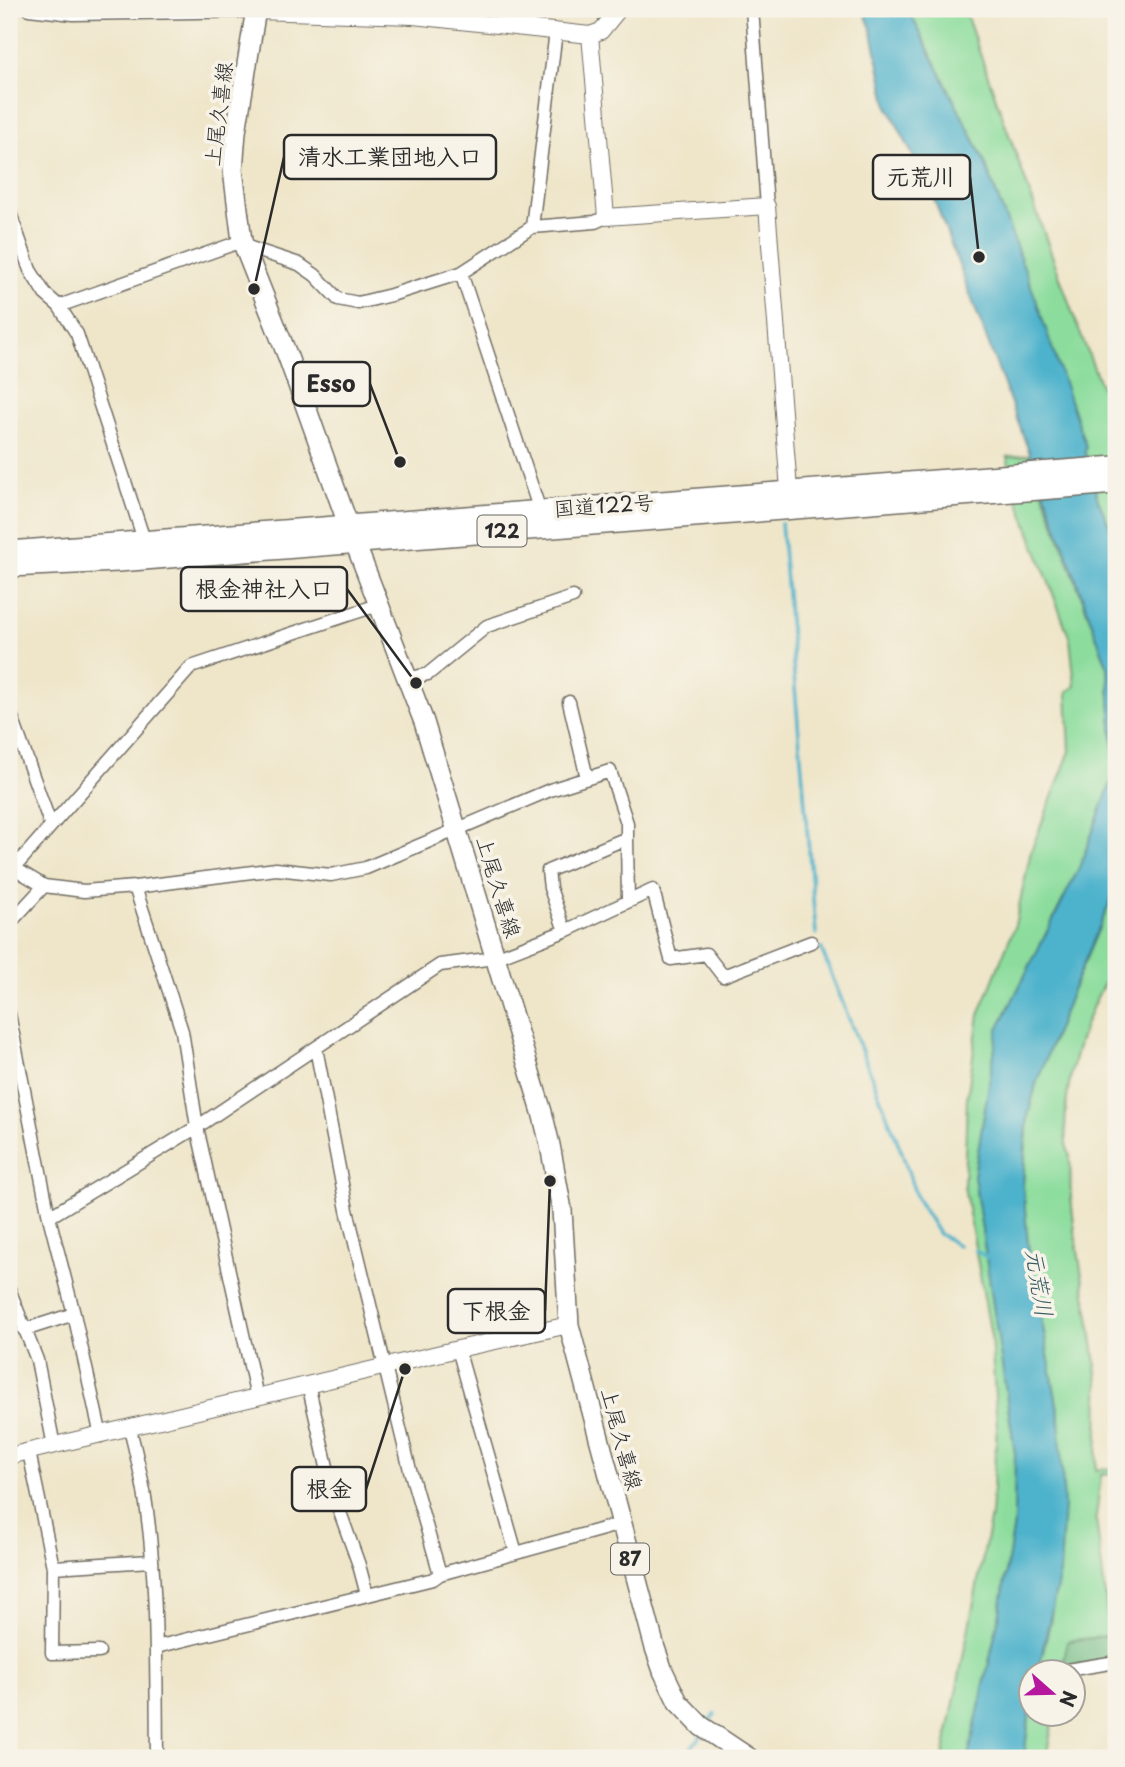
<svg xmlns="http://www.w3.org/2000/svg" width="1125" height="1767" font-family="'Playpen Sans','Klee One',sans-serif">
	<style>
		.green { fill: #8cdd9d; stroke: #5c8464; stroke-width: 2 }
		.forest { fill: #71bc84; stroke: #4e7458; stroke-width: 2 }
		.water { fill: #4db2cc; stroke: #3c6e7c; stroke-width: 2 }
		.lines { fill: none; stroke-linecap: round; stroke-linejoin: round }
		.stream { stroke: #4db2cc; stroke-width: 3.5 }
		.minor-casing { stroke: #706c63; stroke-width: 15 }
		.tertiary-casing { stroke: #706c63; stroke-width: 18 }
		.primary-casing { stroke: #706c63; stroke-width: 22 }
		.trunk-casing { stroke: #706c63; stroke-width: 24 }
		.minor { stroke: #fff; stroke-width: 12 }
		.tertiary { stroke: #fff; stroke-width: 16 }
		.primary { stroke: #fff; stroke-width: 19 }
		.trunk { stroke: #fff; stroke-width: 21 }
		.labels { text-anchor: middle; stroke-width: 7; stroke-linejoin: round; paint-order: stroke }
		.shield { fill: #f7f3e8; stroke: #686764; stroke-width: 2 }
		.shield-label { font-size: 19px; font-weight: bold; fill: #2b2b2b }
		.street-label { font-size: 21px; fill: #2b2b2b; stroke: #f7f3e8 }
		.water-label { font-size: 23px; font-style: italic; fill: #375a63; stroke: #f7f3e8 }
		.leader { fill: none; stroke: #2b2b2b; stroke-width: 2.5 }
		.callout-dot { fill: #2b2b2b; stroke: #f7f3e8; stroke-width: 2.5 }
		.callout { fill: #f7f3e8; stroke: #2b2b2b; stroke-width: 2.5 }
		.callout-label { font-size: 23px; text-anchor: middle; font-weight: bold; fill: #2b2b2b }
	</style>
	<rect width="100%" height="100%" fill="#f7f3e8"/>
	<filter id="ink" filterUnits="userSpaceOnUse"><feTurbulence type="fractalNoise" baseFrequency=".0143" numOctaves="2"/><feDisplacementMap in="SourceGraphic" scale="14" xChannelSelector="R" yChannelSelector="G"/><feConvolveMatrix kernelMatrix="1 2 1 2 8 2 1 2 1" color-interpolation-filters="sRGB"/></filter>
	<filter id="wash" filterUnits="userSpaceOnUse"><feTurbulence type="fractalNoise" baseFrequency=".00686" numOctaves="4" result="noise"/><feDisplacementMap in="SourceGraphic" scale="28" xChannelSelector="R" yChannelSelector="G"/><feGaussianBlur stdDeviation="1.57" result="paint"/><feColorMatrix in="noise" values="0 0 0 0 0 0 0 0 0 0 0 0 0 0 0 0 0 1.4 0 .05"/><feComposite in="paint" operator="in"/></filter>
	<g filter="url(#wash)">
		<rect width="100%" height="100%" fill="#efe6ca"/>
		<path class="green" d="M908,9H964L1073,314L1116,425V456L1113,457L1116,466V540L1098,500L1035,297L983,158Z
			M1029,455L1108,668L1115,772L1079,868L998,1029L974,1176L1015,1453L1014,1524L1000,1612L968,1758H943L991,1516L997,1427L991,1336L964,1186L967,1098L979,1015L1015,925L1031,851L1070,751L1067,692L1075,686L1070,639L1019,503L1007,457Z
			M1116,888V960L1112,961L1106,971L1108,976C1081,1024 1061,1088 1066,1144C1067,1149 1070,1153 1070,1159C1071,1171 1070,1183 1071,1196C1076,1256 1091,1315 1097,1374C1100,1406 1098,1438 1096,1470L1116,1468V1473L1101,1475L1096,1518L1110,1636L1068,1641L1062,1672H1038L1051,1619L1059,1415L1028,1245L1023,1186L1028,1116L1036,1084L1072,991Z
			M1030,1709V1714L1054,1715L1046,1758H1024Z"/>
		<path class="forest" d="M1116,1635V1659L1067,1666L1063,1663L1068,1641Z"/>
		<path class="water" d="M863,9H908L983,158L1035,297L1086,447L1085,453L1098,500L1116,540V888L1072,991L1036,1084L1028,1116L1025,1149L1023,1186L1028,1245L1059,1415L1064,1505L1060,1573L1038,1672H1030V1709L1024,1758H968L1000,1612L1014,1524L1015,1453L974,1176L998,1029L1079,868L1115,772L1108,668L1050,507L931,191L888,107L871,28Z"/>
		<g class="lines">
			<path class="stream" d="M781,523L816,934
				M821,948L902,1153L917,1199L939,1234L958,1245
				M975,1250L988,1258
				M708,1723L715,1714
				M684,1758L702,1733"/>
		</g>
	</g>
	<g filter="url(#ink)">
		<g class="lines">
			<g class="minor-casing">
				<path id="minor" d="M29,9L73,14L256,11
					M752,9L767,206
					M9,210L30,270L45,294L59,306L77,334L145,543
					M532,227L556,31
					M244,246L299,264L315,275L338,299L358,303L391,295L461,273L532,227L595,222L606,217
					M461,273L541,514
					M59,306L242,241
					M407,679L428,674L487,626L573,597
					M569,702L587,778
					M9,709L51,826
					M627,838L628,901
					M9,865L44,886
					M14,868L191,667L378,605
					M135,887L182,1031L197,1127L257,1397
					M9,924L44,886L84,891L135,887L276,869L331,875L366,868L550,790L610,771L627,823V838L548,871L550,888L565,931
					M9,1014L49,1217L74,1314L101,1436
					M316,1048L347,1210L410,1470L440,1574
					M49,1217L197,1127L440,965L495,958L565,931L653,890L671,959L706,954L723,976L811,942
					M9,1289L37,1360L54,1446
					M24,1330L74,1314
					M458,1349L516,1553
					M308,1384L333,1493L359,1565L367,1595
					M130,1429C135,1449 140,1470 144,1491C158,1575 156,1673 157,1758
					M29,1452L53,1567
					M156,1647L433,1579L440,1574L621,1524
					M99,1652L52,1653L53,1567L151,1561
					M1067,1670L1116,1662"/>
			</g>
			<g class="tertiary-casing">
				<path id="tertiary" d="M256,11L413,16L590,35L601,31L619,9
					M590,35L606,217L767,206L790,503
					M9,1456L458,1349L569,1325"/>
			</g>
			<g class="primary-casing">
				<path id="primary" d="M256,9L236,132L233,170L242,241L288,357L349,527L424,722L542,1112L550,1145L562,1210L569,1325L655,1648L663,1671L678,1702L701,1726L749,1758"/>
			</g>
			<g class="trunk-casing">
				<path id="trunk" d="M9,552L1116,467
					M9,566L118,561L1116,483"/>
			</g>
			<use href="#minor" class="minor"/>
			<use href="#tertiary" class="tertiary"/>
			<use href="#primary" class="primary"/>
			<use href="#trunk" class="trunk"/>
		</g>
	</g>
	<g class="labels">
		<g class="shield">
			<rect x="477.5" y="515.5" width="49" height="31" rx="5"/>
			<rect x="611" y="1543.5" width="38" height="31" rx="5"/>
		</g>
		<g class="shield-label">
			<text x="502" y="538">122</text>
			<text x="630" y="1566">87</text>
		</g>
		<g class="street-label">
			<text transform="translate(219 114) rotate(-83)" y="7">上尾久喜線</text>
			<text transform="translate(604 506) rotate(-4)" y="7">国道122号</text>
			<text transform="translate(498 887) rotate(73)" y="7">上尾久喜線</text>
			<text transform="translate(621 1439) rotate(75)" y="7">上尾久喜線</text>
		</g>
		<g class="water-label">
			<text transform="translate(1039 1283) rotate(81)" y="8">元荒川</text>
		</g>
	</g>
	<path class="leader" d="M254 289L284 157M979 257L970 177M400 462L370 384M416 683L347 589M550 1181L545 1311M405 1369L366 1489"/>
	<g class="callout-dot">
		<circle cx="254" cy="289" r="7"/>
		<circle cx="979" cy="257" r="7"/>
		<circle cx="400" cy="462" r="7"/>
		<circle cx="416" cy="683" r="7"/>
		<circle cx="550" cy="1181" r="7"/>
		<circle cx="405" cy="1369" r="7"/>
	</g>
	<g class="callout">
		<rect x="284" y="135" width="212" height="44" rx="7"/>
		<rect x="873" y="155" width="97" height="44" rx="7"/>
		<rect x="293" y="362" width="77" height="44" rx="7"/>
		<rect x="181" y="567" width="166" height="44" rx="7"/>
		<rect x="448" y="1289" width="97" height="44" rx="7"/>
		<rect x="292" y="1467" width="74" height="44" rx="7"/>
	</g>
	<g class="callout-label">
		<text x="390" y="165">清水工業団地入口</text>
		<text x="921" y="185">元荒川</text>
		<text x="331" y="392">Esso</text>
		<text x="264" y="597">根金神社入口</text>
		<text x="496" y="1319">下根金</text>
		<text x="329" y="1497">根金</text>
	</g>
	<rect width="1125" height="1767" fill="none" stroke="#f7f3e8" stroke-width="35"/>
	<g transform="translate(1052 1693) rotate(110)"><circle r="33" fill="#f7f3e8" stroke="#a5a39c" stroke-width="2"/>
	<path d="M0-5L12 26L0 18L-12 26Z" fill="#b5179e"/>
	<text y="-10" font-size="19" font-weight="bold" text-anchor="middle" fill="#2b2b2b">N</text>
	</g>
</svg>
